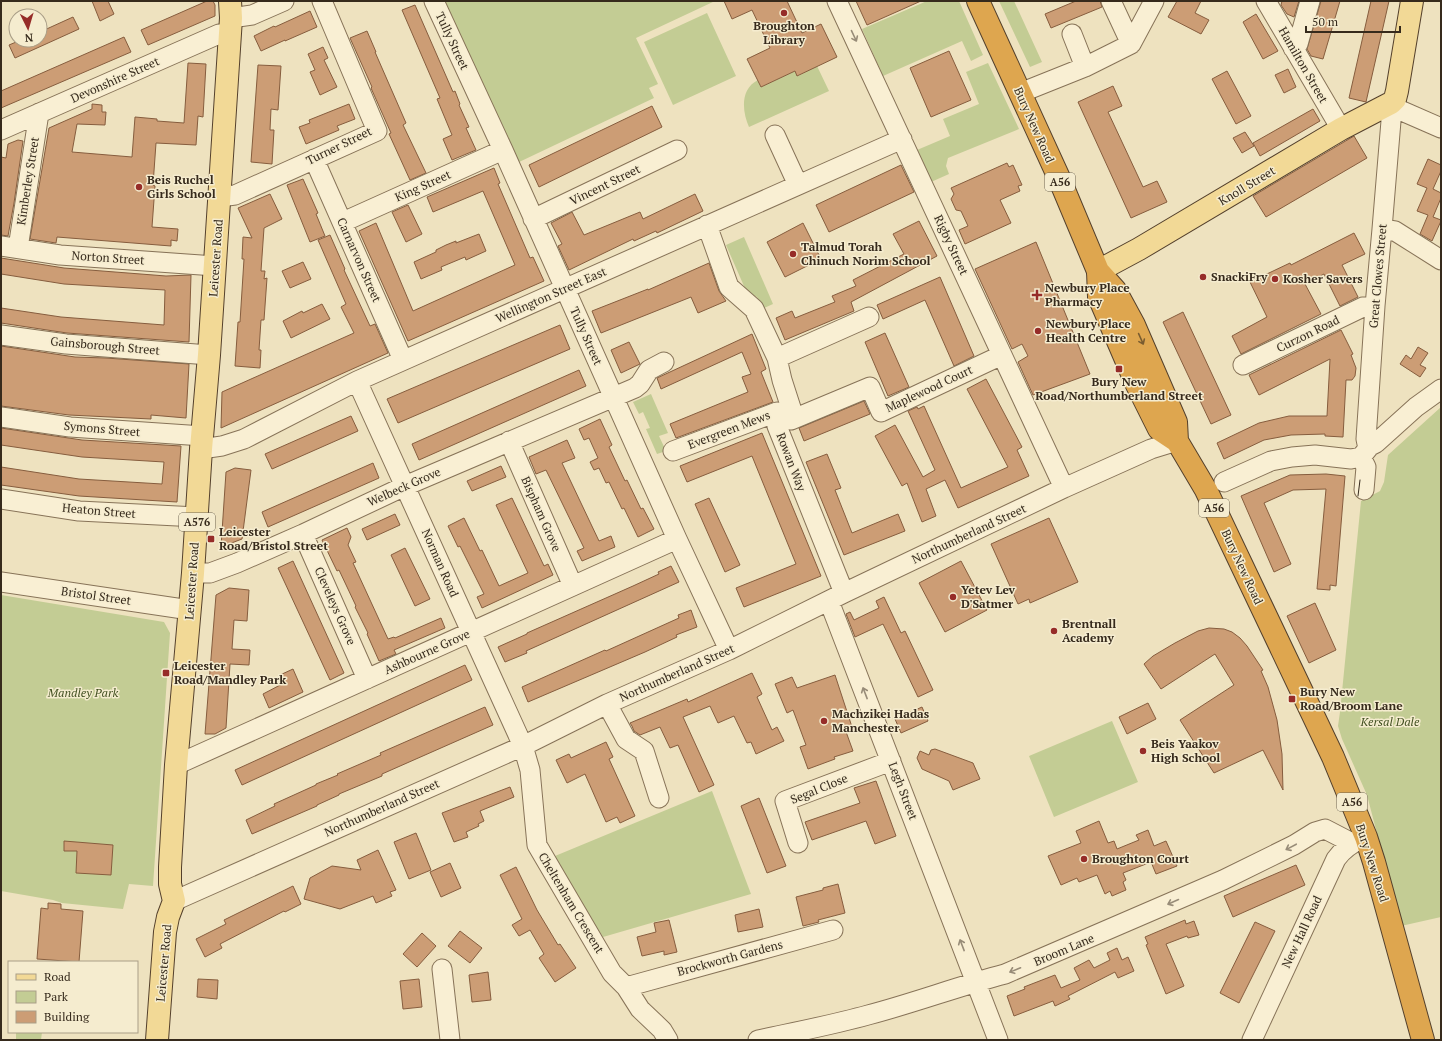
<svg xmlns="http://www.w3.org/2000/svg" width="1442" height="1041" font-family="'PT Serif',serif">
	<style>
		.green { fill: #c3cc94 }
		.building { fill: #cc9d75; stroke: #865d3e }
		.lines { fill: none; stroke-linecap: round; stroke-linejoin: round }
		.minor-casing { stroke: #877358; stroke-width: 21 }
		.major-casing { stroke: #54402c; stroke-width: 24 }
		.highway-casing { stroke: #54402c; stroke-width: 24 }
		.minor { stroke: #f9efd3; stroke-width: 19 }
		.major { stroke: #f2d996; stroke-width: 22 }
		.highway { stroke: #dea64f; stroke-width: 22 }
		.tram { stroke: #362a1c; stroke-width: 1 }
		.oneway { stroke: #988c78 }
		.oneway2 { stroke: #795c30 }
		.poi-dot { fill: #962c28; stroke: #f5eccf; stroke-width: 1.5 }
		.labels { text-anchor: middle; stroke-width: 3; stroke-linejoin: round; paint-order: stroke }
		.shield { fill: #f5eccf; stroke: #6f6452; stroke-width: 1 }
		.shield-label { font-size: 11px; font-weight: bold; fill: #362a1c }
		.poi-label { font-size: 12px; font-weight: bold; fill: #362a1c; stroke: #f5eccf; text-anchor: start }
		.street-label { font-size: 12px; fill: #362a1c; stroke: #f5eccf }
		.park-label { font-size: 12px; font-style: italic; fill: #445223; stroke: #f5eccf }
	</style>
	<rect width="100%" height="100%" fill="#eee2bf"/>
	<path class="green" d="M443,1H715L636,38L658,84L649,88L654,98L517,163Z
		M927,1H959L983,55L971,61L962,41L883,76L862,29Z
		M999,1H1014L1042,62L1030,67Z
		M707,13L736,76L673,105L644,42Z
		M988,63L1019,129L948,158L946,166L949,174L931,182L917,150L950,136L943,119L979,104L966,72Z
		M817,66L829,91L749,127C742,111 740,89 758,80L761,87L795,71L798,76Z
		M744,237L773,304L762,309L757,297L747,293L726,245Z
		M651,394L668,433L659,436L666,451L657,454L646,429L650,428L643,412L639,414L633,402Z
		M1441,407V917L1401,926L1367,795L1342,739L1338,726L1340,712L1361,501L1380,491L1384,482L1388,455Z
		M1,595L164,622L170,633L153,886L129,884L123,909L62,903L53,900L1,891Z
		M1112,721L1138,782L1054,817L1029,756Z
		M712,791L751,894L603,937L564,876L555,856Z
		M16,1032H42L41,1040H16Z"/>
	<path class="building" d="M92,1H108L114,14L100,21Z
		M207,1H213L215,5V16L148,45L141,30Z
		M724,1H787L802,33L821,24L837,57L797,76L795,71L761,87L747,59L770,48L752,10L732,19Z
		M856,1H921L867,25Z
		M1076,1H1100L1102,7L1051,28L1045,14Z
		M1177,1H1201L1195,13L1209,20L1201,34L1168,17Z
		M1282,1H1299L1294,17L1287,14L1281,5Z
		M1321,1H1340L1323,59L1311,56L1307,49Z
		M1371,1H1389L1366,102L1349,98Z
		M415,5L453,92L455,91L460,104L459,105L469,127L466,128L476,150L452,160L443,139L452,135L437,99L440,98L402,10Z
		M310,11L317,27L285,41V40L261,51L254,36L274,26L275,27Z
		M1256,14L1278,51L1263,59L1243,22Z
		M73,17L79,29L15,58L9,45L21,40H40V32Z
		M367,31L376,52H375L406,123L403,125L426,173L410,180L389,134L391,133L371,88L372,87L350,38Z
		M124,37L131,52L1,108V91Z
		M323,47L328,58L324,60L337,87L320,95L310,72L315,70L308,54Z
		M949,51L971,100L931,117L910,68Z
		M188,63L206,64L203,117L198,116L196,145L156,143L153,185L155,186L152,227L178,229L177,241L171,240V246L57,237L56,243L30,239L49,128L92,109V104L102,105V112H106L105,125L77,124L72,152L132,157L135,117L157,119V121L184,123Z
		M258,65L281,66L278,110L271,109L270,130H274L272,164L251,162Z
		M1288,69L1296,87L1284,93L1275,75Z
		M1227,71L1251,116L1236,124L1212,79Z
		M1113,86L1122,106L1108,112L1143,187L1157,181L1167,202L1131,218L1078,102Z
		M349,104L355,119L337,126L339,130L306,144L299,127L310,123L309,120Z
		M652,106L662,127L539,187L529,165Z
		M1313,109L1320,121L1260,156L1253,143Z
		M1245,132L1254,146L1242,153L1233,138Z
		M1354,136L1367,158L1266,217L1253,196Z
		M18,140L23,141L14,203L8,236L1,235V157L6,158L8,144Z
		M1428,159L1441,165V171L1433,189L1441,193V198L1433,217L1441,220V221L1432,241L1420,234L1428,215L1417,211L1427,188L1417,184Z
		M1007,163L1009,167L1013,165L1022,185L1018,186L1020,191L1000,200L1011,223L965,244L959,230L968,226L961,211L956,210L951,199L954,194L951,188Z
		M901,165L914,192L829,232L816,205Z
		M494,168L500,183L498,184L530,258L533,257L544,281L408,341L359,231L376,223L413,311L515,265L483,191L433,212L427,197Z
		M303,179L318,213L316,214L325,236L310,242L287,185Z
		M270,194L282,219L264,228L261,271H265L264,279L267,278L264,320H261L259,350H261L260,368L235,366L238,322H240L244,259H242L243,237L252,238L238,208Z
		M695,194L703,211L657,233L656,231L634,241L633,239L569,270L558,246L562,244L551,223L572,212L584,235L640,212L643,219Z
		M408,205L422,234L406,242L392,212Z
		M919,221L937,256L851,302L854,311L785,340L776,318L792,311L795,318L835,302L832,296L856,286L853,280L904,254L893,234Z
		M803,223L821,259L785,277L767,242Z
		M1354,233L1365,254L1342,265L1358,297L1340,306L1324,274L1305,284L1321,314L1241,354L1232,336L1267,317L1250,282L1290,263L1291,265Z
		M479,234L486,251L466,260L465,257L441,267L442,270L421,279L414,262L436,252V250L446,245L456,241V243Z
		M330,235L345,269L344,270L370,326L375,324L388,353L221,428L222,392L354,333L341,307L346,304L318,240Z
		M1036,242L1090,374L1033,395L1018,362L1028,356L1022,344L1012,349L975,269Z
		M1,258L64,268L166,276L191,275L189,342L67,333L1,323V308L61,317L164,325L165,290L64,284L1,274Z
		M303,262L311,279L290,288L282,271Z
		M709,263L719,291L726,301L698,313L691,297L601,333L592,311L648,289V290Z
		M940,277L974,356L954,366L925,300L883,319L877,305Z
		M322,304L330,319L291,338L283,321L302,311L303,313Z
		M1183,312L1231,415L1211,424L1163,322Z
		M560,325L570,349L398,423L387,399Z
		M1341,330L1353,354L1351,355L1356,368L1355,376L1352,380H1346L1343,437L1325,436V434L1291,435L1264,440L1224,459L1217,443L1259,423L1289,416H1327L1330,359L1259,395L1249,375Z
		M885,333L909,387L888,396L865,342Z
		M752,334L766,369L761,372L773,402L676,438L670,424L748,392L742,377L751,374L742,352L661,389L657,378Z
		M629,342L640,364L621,373L611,350Z
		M1,346L75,357L106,358L189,364L186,418L151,415V419L69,415L1,406Z
		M1418,347L1428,353L1420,365L1426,368L1420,377L1400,364L1406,355L1411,359Z
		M579,370L586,386L419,460L412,444Z
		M986,379L1022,447L1017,450L1029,476L958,508L945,480L926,489L936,516L922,522L907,483L902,486L875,436L895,425L923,477L935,470L908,411L917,407L918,409L924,406L961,488L1008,467L967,389Z
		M864,401L870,414L804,441L799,428Z
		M351,416L358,431L272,469L265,454Z
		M600,419L612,445L609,447L625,481L627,480L641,509L643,508L654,529L638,537L624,508L622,509L609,482L606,483L599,468L594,470L590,462L598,458L589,438L584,440L579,429Z
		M1,428L82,440L181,446L177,502L79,496L1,485V467L79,479L162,484L164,462L82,457L1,445Z
		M762,433L821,576L744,607L736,588L796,564L752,456L687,482L680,466Z
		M567,440L575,458L562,463L599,541L611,536L615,547L582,561L577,551L584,548L546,470L536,474L529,457Z
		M827,454L841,488L835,490L852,533L898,514L905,531L844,555L806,462Z
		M373,463L379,478L268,527L262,512Z
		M501,466L506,477L472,491L467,481Z
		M235,468L251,470L242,539L221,547L226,472Z
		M1326,474L1345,476L1336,586L1330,585V590L1317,589L1326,489L1293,490L1264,503L1291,564L1274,572L1241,496L1290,475Z
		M512,498L544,566L548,564L553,575L482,608L477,597L484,594L460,546L458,547L448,526L464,518L480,551L482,550L499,586L528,573L496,505Z
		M709,498L740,565L725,572L695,504Z
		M395,514L400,525L367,540L362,529Z
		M1049,518L1078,582L1030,603L1029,599L1018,604L991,544Z
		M347,528L351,537L348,545L356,562L353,563L388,639L394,637L395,638L441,618L445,628L394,650L396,654L379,661L367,634L368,633L355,607L356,606L339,570L337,571L322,540Z
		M405,548L430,599L415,606L391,555Z
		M293,561L344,673L330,680L278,568Z
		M961,561L987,610L945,632L919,583Z
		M671,566L679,582L526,651L527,653L505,662L498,647L527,634V633L633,586L659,574L658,572Z
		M229,588L249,590L247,621L234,620L232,649L250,650L249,665L230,664L226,728L215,734H205L216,595Z
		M884,597L901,633L905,631L933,690L918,697L883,624L855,637L846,614L850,612L854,620L879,608L876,601Z
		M1315,603L1336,650L1309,663L1287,616Z
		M691,610L697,627L676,635L677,637L645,652L528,702L522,687L605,650L606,651L679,618L678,615Z
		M1209,628L1224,629L1232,632L1240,638L1247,646L1263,670L1261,671L1268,687L1277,720L1282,754L1283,790L1263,750L1214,773L1180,720L1234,685L1215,654L1161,689L1144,664L1153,656L1175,643L1198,631Z
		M465,665L472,680L242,785L235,770Z
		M293,669L303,692L269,708L263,694L284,683L280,675Z
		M752,673L762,694L757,697L772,730L777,727L784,741L756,754L751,742L747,743L734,716L718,723L710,706L683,717L714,785L699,792L678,745L670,748L660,727L640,735L634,731L632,726L630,723L687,699L688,702Z
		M835,675L852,727L845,729L853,751L834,757L835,759L808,769L800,747L806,745L793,710L787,713L775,684L792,677L797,688Z
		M1148,703L1156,719L1127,734L1119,717Z
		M485,707L493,725L382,774V776L339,794V795L317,805V806L252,834L246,820L275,806L274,804L316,785V784L338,775L337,774L381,755L380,753Z
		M922,707L928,721L901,733L895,719Z
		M606,742L613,757L609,759L635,816L620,823L617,817L606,822L585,774L567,783L556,760L569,754L571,758Z
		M935,749L973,763L980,779L953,790L949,781L922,769L917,758L920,751L929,755L931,750Z
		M876,781L896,836L875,844L866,821L812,840L805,822L860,803L854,788Z
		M510,787L514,797L480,811L484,821L478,824L479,826L466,832L468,837L454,842L442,813Z
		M759,798L786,866L767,873L741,806Z
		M1099,821L1108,843L1114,841L1117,849L1139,840L1136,835L1148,830L1154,846L1166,841L1177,866L1156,874L1151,862L1123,873L1126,880L1123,882L1126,890L1112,896L1110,891L1105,894L1097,875L1079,882L1077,878L1061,885L1048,856L1081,843L1076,831Z
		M416,833L431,870L409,879L394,842Z
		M64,841L113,845L111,875L76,873L77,851H64Z
		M378,850L396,890L390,892L392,896L376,903L373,896L340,909L304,899L310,878L332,866L361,870L357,860Z
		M450,863L461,888L441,897L430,872Z
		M1296,865L1305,885L1233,917L1224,896Z
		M516,867L537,910L558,945L560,944L576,968L555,982L539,958L544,954L530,930L519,936L512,925L522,919L500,875Z
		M838,884L845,913L818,920L819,922L803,926L796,897L823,890V888Z
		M293,886L301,904L285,912L284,911L220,944L222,948L205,957L196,939L226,924L224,920Z
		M48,903L61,904V909L83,911L79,962L37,959L41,908L48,909Z
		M759,909L763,927L738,932L735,915Z
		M669,920L677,952L664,955V951L642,956L637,937L656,932L654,923Z
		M1185,920L1186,924L1194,921L1199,935L1188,938L1187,936L1166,944L1184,986L1166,994L1146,945L1148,944L1145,937Z
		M1255,922L1275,931L1239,1003L1220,993Z
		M460,931L482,948L470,963L448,946Z
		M422,933L436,946L417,967L403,954Z
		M1117,948L1122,960L1128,957L1134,971L1118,978L1115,972L1068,996L1070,999L1055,1006L1053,1001L1014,1016L1007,996L1025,989L1024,987L1055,975L1061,988L1080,980L1074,968L1089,960L1094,968L1110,960L1107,953Z
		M488,972L491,1000L472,1002L469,975Z
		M198,979L218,980L217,999L197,997Z
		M419,979L422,1007L403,1009L400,981Z"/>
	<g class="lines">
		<g class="minor-casing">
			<path id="minor" d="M434,1L503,150L677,539L729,650
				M837,1L1064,488
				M1111,1L1131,44
				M1266,1L1341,129
				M231,18L252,15L284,1
				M1072,34L1085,67
				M1293,48L1298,44L1310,1
				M1020,93L1085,67L1131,44L1154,1
				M1389,110L1402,111L1441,128
				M1,130L219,34L230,35
				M775,135L798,185
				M314,159L403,360
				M220,197L235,195L377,131L322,1
				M533,219L677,150
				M343,222L503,150
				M707,225L729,287L754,309L777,358
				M1382,229L1395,231L1441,260
				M1,246L60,255L215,266
				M18,248L39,113
				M1,335L66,344L209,355
				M1243,365L1363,307L1375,306
				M357,381L523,746L530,770L537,845L612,973L626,987L640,1009L662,1030L668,1040
				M1,417L70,427L203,436
				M509,441L573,586
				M1370,446L1367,444L1366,439L1375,306L1382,229L1391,121L1389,110L1386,106
				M1370,446L1376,443L1416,407L1441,389
				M201,449L222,446L244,439L357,381L902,139
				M673,451L777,412L791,420L870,387L881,412L1002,355
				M1361,457L1366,467L1364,490
				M1224,482L1271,461L1292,457L1315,455L1351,459L1361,457L1370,446
				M1,499L79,511L197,517
				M303,534L367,679
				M193,573H210L237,563L303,534L405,486L635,388L640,384L649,370L664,362
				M1,582L190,610
				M844,593L777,426L791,408L782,380L777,358L869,317
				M829,601L998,1040
				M607,704L626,739L644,751L659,798
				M176,765L677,539
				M798,843L785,801L891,761
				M174,901L523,746L607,704L729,650L844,593L1064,488L1151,449L1177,441
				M442,969L450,1040
				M626,987L833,930
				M758,1040C795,1032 832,1025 868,1015C914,1003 959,986 1005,974L1223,880L1294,845L1315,832L1325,829L1352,843
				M1252,1040L1336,859C1343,849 1352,843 1363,838"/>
		</g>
		<g class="major-casing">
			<path id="major" d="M1098,271L1139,249L1341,129L1391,103L1395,99L1397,91L1412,1
				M157,1040L165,932L168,917L174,901L170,884V867L176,765L193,573L201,449L209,355L231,18L230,1"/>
		</g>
		<g class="highway-casing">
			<path id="highway" d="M978,1L1059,178L1098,271L1115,290L1134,325L1176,422L1177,441L1206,490L1333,757L1366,837L1374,862L1423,1040
				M1098,271L1099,297L1136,383L1159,429L1177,441"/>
		</g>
		<use href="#minor" class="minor"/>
		<use href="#major" class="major"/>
		<use href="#highway" class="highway"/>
		<path class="tram" d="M1358,496L1360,480"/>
	</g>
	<defs><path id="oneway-shaft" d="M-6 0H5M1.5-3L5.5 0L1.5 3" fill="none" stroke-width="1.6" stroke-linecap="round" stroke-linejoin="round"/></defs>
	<g class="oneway">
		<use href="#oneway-shaft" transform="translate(854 36) rotate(65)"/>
		<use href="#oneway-shaft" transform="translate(865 693) rotate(-111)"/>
		<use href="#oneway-shaft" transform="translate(1291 847) rotate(152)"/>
		<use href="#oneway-shaft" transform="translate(1173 902) rotate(156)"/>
		<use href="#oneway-shaft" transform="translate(962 945) rotate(-111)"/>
		<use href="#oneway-shaft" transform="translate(1015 970) rotate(158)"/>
	</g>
	<use class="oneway2" href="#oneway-shaft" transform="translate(1141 339) rotate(66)"/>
	<g class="poi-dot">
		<circle cx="784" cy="13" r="4"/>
		<circle cx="139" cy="187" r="4"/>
		<circle cx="793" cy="254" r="4"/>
		<circle cx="1203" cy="277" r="4"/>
		<circle cx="1275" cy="279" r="4"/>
		<path d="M1035 289h4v4h4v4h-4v4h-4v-4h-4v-4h4z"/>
		<circle cx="1038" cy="331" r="4"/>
		<rect x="1115" y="365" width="8" height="8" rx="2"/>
		<rect x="207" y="535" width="8" height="8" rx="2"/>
		<circle cx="953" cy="597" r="4"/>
		<circle cx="1054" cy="631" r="4"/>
		<rect x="162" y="669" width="8" height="8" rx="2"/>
		<rect x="1288" y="695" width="8" height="8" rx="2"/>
		<circle cx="824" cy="721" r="4"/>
		<circle cx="1143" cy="751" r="4"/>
		<circle cx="1084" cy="859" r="4"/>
	</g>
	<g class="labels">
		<g class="shield">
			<rect x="1045" y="173" width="30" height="18" rx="3"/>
			<rect x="1199" y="499" width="30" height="18" rx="3"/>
			<rect x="179" y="513" width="36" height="18" rx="3"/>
			<rect x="1337" y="793" width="30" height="18" rx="3"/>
		</g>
		<g class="shield-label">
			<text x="1060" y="186">A56</text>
			<text x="1214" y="512">A56</text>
			<text x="197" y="526">A576</text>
			<text x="1352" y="806">A56</text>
		</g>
		<g class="poi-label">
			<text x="784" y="30" text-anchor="middle">Broughton<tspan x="784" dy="14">Library</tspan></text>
			<text x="147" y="184">Beis Ruchel<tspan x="147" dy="14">Girls School</tspan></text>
			<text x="801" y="251">Talmud Torah<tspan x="801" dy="14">Chinuch Norim School</tspan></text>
			<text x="1211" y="281">SnackiFry</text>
			<text x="1283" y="283">Kosher Savers</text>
			<text x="1045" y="292">Newbury Place<tspan x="1045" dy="14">Pharmacy</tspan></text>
			<text x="1046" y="328">Newbury Place<tspan x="1046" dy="14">Health Centre</tspan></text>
			<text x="1119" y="386" text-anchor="middle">Bury New<tspan x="1119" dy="14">Road/Northumberland Street</tspan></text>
			<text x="219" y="536">Leicester<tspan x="219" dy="14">Road/Bristol Street</tspan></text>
			<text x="961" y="594">Yetev Lev<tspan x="961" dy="14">D'Satmer</tspan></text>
			<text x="1062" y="628">Brentnall<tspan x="1062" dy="14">Academy</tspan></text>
			<text x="174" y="670">Leicester<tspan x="174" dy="14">Road/Mandley Park</tspan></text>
			<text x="1300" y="696">Bury New<tspan x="1300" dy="14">Road/Broom Lane</tspan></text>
			<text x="832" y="718">Machzikei Hadas<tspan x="832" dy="14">Manchester</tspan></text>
			<text x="1151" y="748">Beis Yaakov<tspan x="1151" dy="14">High School</tspan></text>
			<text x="1092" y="863">Broughton Court</text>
		</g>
		<g class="street-label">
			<text transform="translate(452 41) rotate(65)" y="4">Tully Street</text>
			<text transform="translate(1303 65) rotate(60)" y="4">Hamilton Street</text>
			<text transform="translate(115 80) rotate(-24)" y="4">Devonshire Street</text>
			<text transform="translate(1034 125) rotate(66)" y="4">Bury New Road</text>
			<text transform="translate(339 146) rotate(-26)" y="4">Turner Street</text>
			<text transform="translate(28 181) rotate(-81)" y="4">Kimberley Street</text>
			<text transform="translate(605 185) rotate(-26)" y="4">Vincent Street</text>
			<text transform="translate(423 186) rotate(-24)" y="4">King Street</text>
			<text transform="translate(1247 186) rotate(-31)" y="4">Knoll Street</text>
			<text transform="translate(951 245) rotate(65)" y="4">Rigby Street</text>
			<text transform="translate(108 258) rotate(4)" y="4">Norton Street</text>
			<text transform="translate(216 258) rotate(-86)" y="4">Leicester Road</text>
			<text transform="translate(359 260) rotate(66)" y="4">Carnarvon Street</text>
			<text transform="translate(1378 276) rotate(-85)" y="4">Great Clowes Street</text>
			<text transform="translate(551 295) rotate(-24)" y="4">Wellington Street East</text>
			<text transform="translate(1308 334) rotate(-26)" y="4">Curzon Road</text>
			<text transform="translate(586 336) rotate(66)" y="4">Tully Street</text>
			<text transform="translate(105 346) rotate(5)" y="4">Gainsborough Street</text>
			<text transform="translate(929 389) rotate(-25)" y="4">Maplewood Court</text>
			<text transform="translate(102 429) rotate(5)" y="4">Symons Street</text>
			<text transform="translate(729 430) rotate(-21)" y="4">Evergreen Mews</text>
			<text transform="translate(791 462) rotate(69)" y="4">Rowan Way</text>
			<text transform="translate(404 487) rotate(-24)" y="4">Welbeck Grove</text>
			<text transform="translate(99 511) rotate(5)" y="4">Heaton Street</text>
			<text transform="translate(541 514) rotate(66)" y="4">Bispham Grove</text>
			<text transform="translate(969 534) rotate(-25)" y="4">Northumberland Street</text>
			<text transform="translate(440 563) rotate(66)" y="4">Norman Road</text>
			<text transform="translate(1242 567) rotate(65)" y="4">Bury New Road</text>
			<text transform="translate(192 581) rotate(-86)" y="4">Leicester Road</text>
			<text transform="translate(96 596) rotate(8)" y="4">Bristol Street</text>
			<text transform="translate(335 606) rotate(66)" y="4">Cleveleys Grove</text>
			<text transform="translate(427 652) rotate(-24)" y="4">Ashbourne Grove</text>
			<text transform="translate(677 673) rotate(-24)" y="4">Northumberland Street</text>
			<text transform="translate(819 789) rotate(-22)" y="4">Segal Close</text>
			<text transform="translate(903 791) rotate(69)" y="4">Legh Street</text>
			<text transform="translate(382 808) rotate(-24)" y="4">Northumberland Street</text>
			<text transform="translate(1372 863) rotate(72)" y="4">Bury New Road</text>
			<text transform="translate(571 903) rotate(59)" y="4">Cheltenham Crescent</text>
			<text transform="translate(1302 932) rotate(-65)" y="4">New Hall Road</text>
			<text transform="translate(1064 950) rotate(-23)" y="4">Broom Lane</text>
			<text transform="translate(730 958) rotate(-15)" y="4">Brockworth Gardens</text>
			<text transform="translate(164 963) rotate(-85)" y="4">Leicester Road</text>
		</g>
		<g class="park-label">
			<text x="83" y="697">Mandley Park</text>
			<text x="1390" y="726">Kersal Dale</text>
		</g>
	</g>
	<rect width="1442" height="1041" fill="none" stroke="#362a1c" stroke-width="4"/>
	<rect x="8" y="961" width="130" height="72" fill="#f5eccf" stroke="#a99e87"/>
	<rect x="16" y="974" width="20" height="6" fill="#f2d996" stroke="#a99e87"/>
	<text x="44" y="981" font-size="12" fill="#362a1c">Road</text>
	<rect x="16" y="991" width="20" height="12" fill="#c3cc94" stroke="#a99e87"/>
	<text x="44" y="1001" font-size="12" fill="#362a1c">Park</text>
	<rect x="16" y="1011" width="20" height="12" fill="#cc9d75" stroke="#a99e87"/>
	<text x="44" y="1021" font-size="12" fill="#362a1c">Building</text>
	<g transform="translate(28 28) rotate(175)"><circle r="19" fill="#f5eccf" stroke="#a99e87"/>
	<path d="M0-3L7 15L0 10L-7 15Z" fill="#962c28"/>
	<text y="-6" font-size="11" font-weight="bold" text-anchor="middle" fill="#362a1c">N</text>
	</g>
	<path d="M1306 26v6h94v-6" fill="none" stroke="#362a1c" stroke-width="2"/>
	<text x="1312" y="26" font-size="12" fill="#362a1c" stroke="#f5eccf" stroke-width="3" paint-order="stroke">50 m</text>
</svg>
